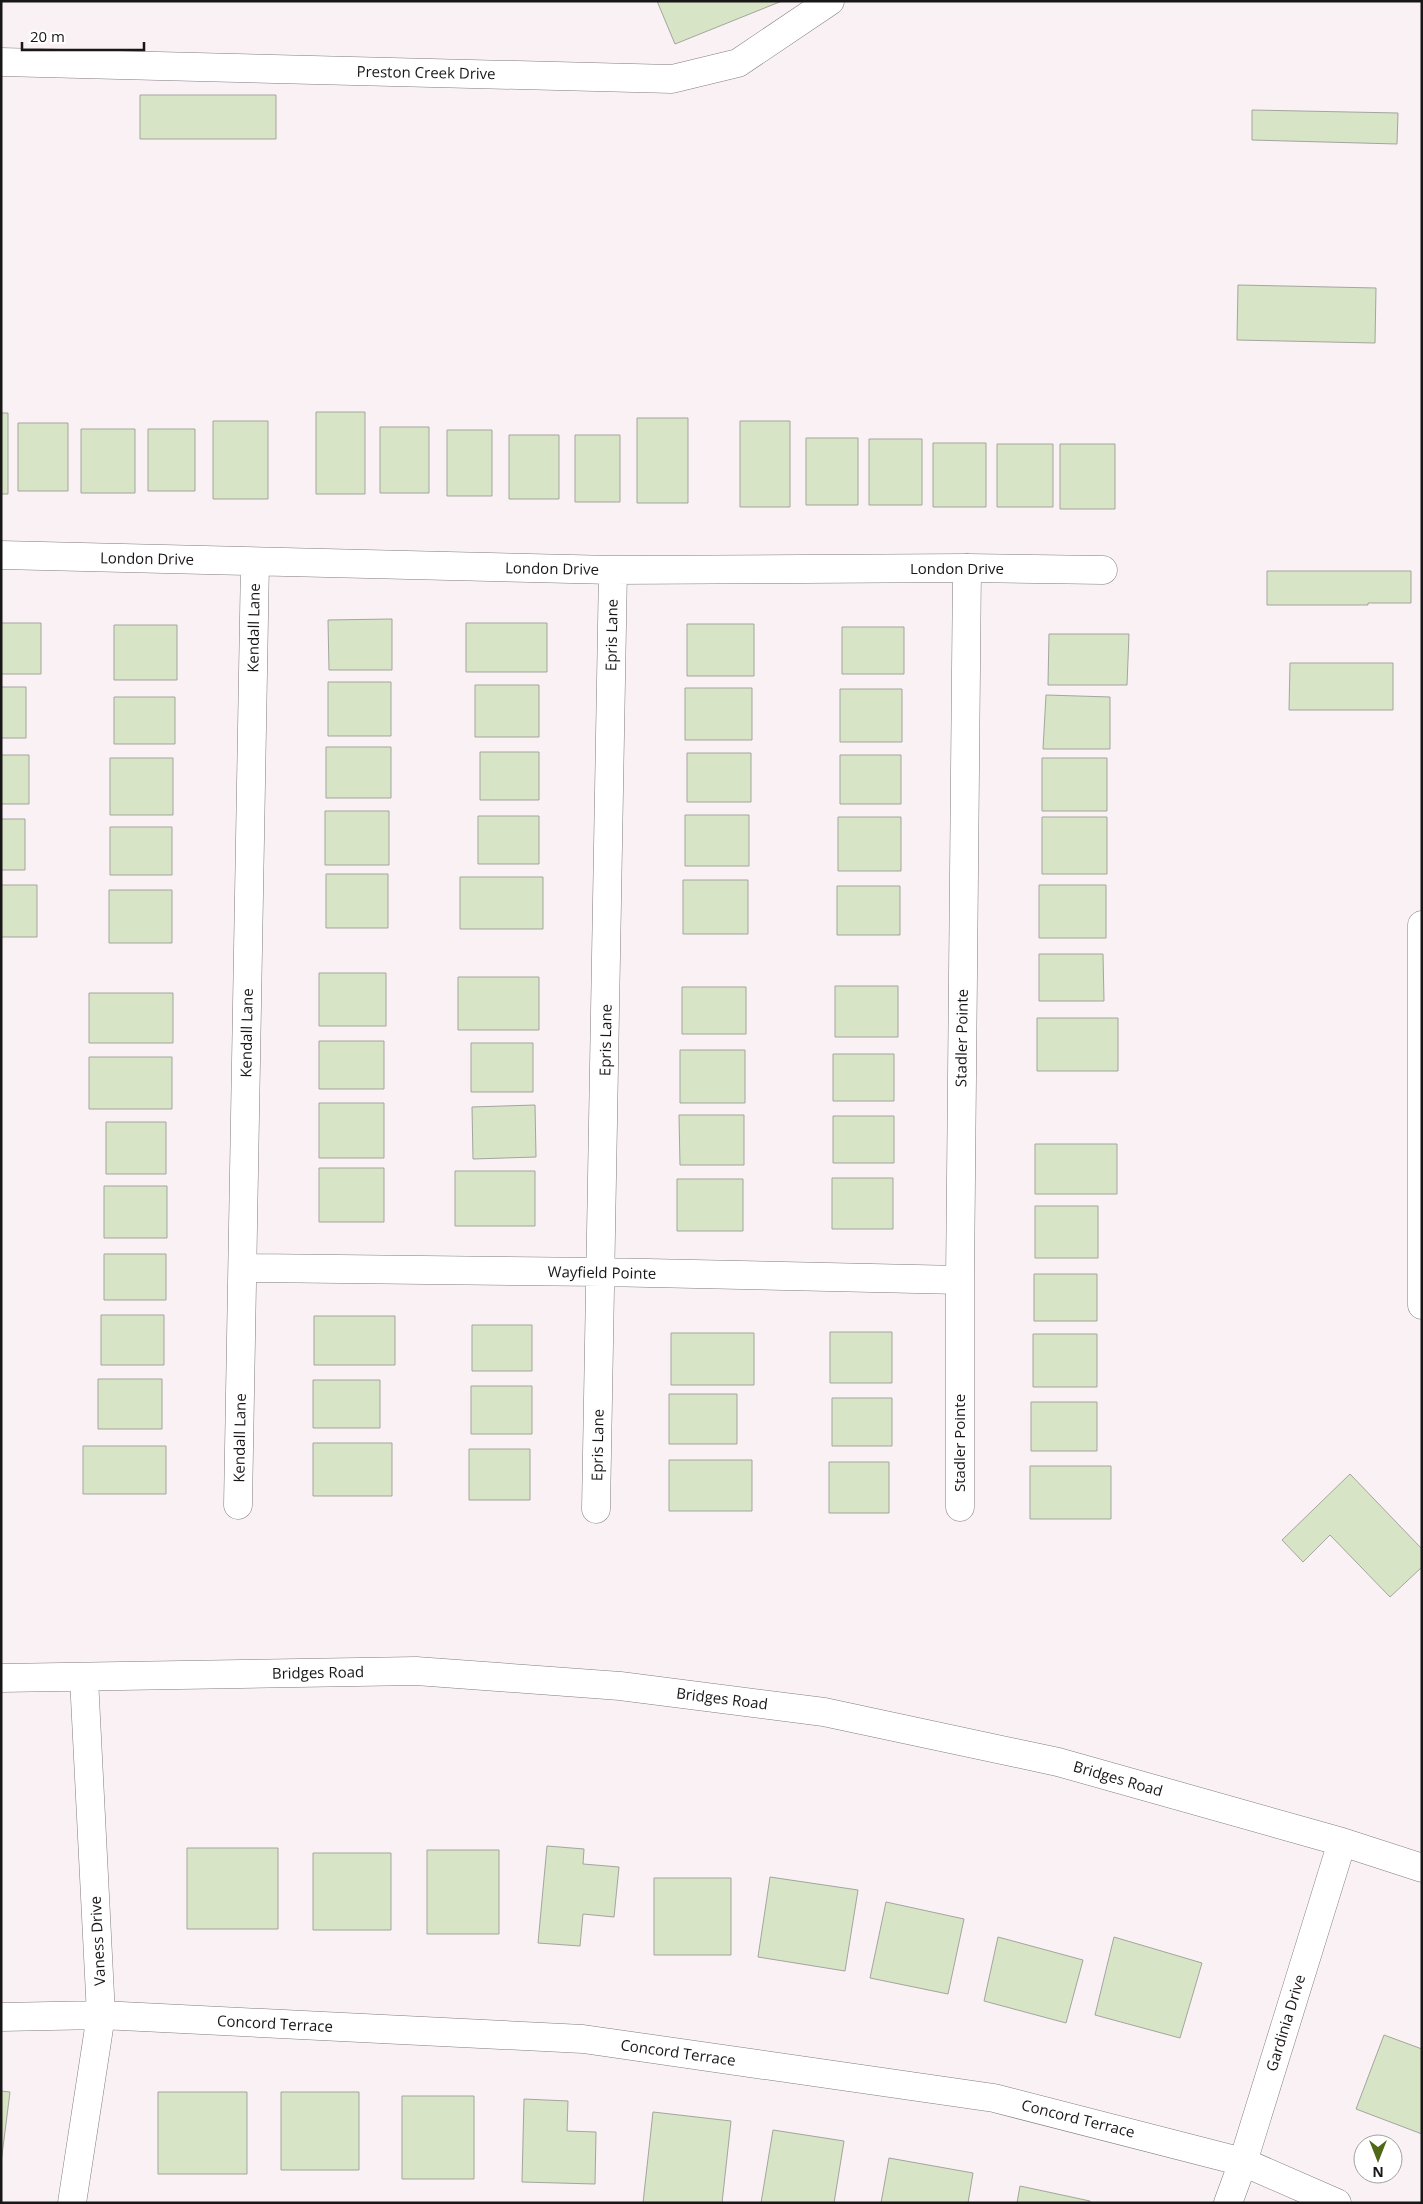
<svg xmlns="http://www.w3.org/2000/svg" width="1423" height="2204" font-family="'Open Sans',sans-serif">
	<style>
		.building { fill: #d8e4c6; stroke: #a3a59f }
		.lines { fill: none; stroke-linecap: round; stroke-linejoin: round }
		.minor-casing { stroke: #837c7e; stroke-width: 29 }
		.minor { stroke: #fff; stroke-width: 28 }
		.labels { text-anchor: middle; stroke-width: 4.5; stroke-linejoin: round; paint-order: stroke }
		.street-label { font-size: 15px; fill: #191617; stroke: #fff }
	</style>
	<rect width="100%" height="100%" fill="#f9f1f3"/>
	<path class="building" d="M657,1H782L675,44Z
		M140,95H276V139H140Z
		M1252,110L1398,113L1397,144L1252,140Z
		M1238,285L1376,288L1375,343L1237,340Z
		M316,412H365V494H316Z
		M1,413H8V494H1Z
		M637,418H688V503H637Z
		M213,421H268V499H213Z
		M740,421H790V507H740Z
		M18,423H68V491H18Z
		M380,427H429V493H380Z
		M81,429H135V493H81Z
		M148,429H195V491H148Z
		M447,430H492V496H447Z
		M509,435H559V499H509Z
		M575,435H620V502H575Z
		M806,438H858V505H806Z
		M869,439H922V505H869Z
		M933,443H986V507H933Z
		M997,444H1053V507H997Z
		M1060,444H1115V509H1060Z
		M1267,571H1411V603H1368V605H1267Z
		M392,619V670H329L328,620Z
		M1,623H41V674H1Z
		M466,623H547V672H466Z
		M687,624H754V676H687Z
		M114,625H177V680H114Z
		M842,627H904V674H842Z
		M1049,634H1129L1127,685H1048Z
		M1290,663H1393V710H1289Z
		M328,682H391V736H328Z
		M475,685H539V737H475Z
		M1,687H26V738H1Z
		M685,688H752V740H685Z
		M840,689H902V742H840Z
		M1046,695L1110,697V749H1043Z
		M114,697H175V744H114Z
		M326,747H391V798H326Z
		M480,752H539V800H480Z
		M687,753H751V802H687Z
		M1,755H29V804H1Z
		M840,755H901V804H840Z
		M110,758H173V815H110Z
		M1042,758H1107V811H1042Z
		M325,811H389V865H325Z
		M685,815H749V866H685Z
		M478,816H539V864H478Z
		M838,817H901V871H838Z
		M1042,817H1107V874H1042Z
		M1,819H25V870H1Z
		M110,827H172V875H110Z
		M326,874H388V928H326Z
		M460,877H543V929H460Z
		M683,880H748V934H683Z
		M1,885H37V937H1Z
		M1039,885H1106V938H1039Z
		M837,886H900V935H837Z
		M109,890H172V943H109Z
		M1039,954H1103L1104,1001H1039Z
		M319,973H386V1026H319Z
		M458,977H539V1030H458Z
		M835,986H898V1037H835Z
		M682,987H746V1034H682Z
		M89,993H173V1043H89Z
		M1037,1018H1118V1071H1037Z
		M319,1041H384V1089H319Z
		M471,1043H533V1092H471Z
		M680,1050H745V1103H680Z
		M833,1054H894V1101H833Z
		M89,1057H172V1109H89Z
		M319,1103H384V1158H319Z
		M535,1105L536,1157L473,1159L472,1107Z
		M679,1115H744V1165H680Z
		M833,1116H894V1163H833Z
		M106,1122H166V1174H106Z
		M1035,1144H1117V1194H1035Z
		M319,1168H384V1222H319Z
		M455,1171H535V1226H455Z
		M832,1178H893V1229H832Z
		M677,1179H743V1231H677Z
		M104,1186H167V1238H104Z
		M1035,1206H1098V1258H1035Z
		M104,1254H166V1300H104Z
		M1034,1274H1097V1321H1034Z
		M101,1315H164V1365H101Z
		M314,1316H395V1365H314Z
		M472,1325H532V1371H472Z
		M830,1332H892V1383H830Z
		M671,1333H754V1385H671Z
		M1033,1334H1097V1387H1033Z
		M98,1379H162V1429H98Z
		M313,1380H380V1428H313Z
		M471,1386H532V1434H471Z
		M669,1394H737V1444H669Z
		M832,1398H892V1446H832Z
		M1031,1402H1097V1451H1031Z
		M313,1443H392V1496H313Z
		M83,1446H166V1494H83Z
		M469,1449H530V1500H469Z
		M669,1460H752V1511H669Z
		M829,1462H889V1513H829Z
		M1030,1466H1111V1519H1030Z
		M1350,1474L1422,1549V1567L1390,1597L1330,1535L1303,1562L1282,1540Z
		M547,1846L584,1849L583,1864L619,1867L614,1917L583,1914L580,1946L538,1943Z
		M187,1848H278V1929H187Z
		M427,1850H499V1934H427Z
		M313,1853H391V1930H313Z
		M770,1877L858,1890L845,1971L758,1957Z
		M654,1878H731V1955H654Z
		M886,1902L964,1919L948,1994L870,1978Z
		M998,1937L1083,1960L1066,2023L984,2001Z
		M1114,1937L1202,1963L1180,2038L1095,2015Z
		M1384,2035L1422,2049V2134L1356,2109Z
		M1,2091L10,2092L1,2163Z
		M158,2092H247V2174H158Z
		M281,2092H359V2170H281Z
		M402,2096H474V2179H402Z
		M524,2099L568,2101L567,2131L596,2132L595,2184L522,2182Z
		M653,2112L731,2121L722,2203H643Z
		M773,2130L844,2141L834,2203H761Z
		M889,2158L973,2173L968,2203H881Z
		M1020,2186L1090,2201V2203H1017Z"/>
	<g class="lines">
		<g class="minor-casing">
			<path id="minor" d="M1,62L672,79L738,63L830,1
				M1,555L613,570L967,568L1103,570
				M1422,925V1305
				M244,1268L602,1272L960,1280
				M238,1505L255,562
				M960,1507V1280L967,568
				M596,1509L613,570
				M1,1678L416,1671L620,1686L824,1712L1058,1762L1342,1842L1422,1868
				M1,2017L101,2015L583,2039L994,2098L1243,2162L1337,2203
				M72,2203L101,2015L84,1678
				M1228,2203L1243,2162L1342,1842"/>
		</g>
		<use href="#minor" class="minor"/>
	</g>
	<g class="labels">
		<g class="street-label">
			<text transform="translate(426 73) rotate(1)" y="5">Preston Creek Drive</text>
			<text transform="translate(147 559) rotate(1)" y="5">London Drive</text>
			<text transform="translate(552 569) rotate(1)" y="5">London Drive</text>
			<text x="957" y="574">London Drive</text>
			<text transform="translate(254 628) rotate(-89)" y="5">Kendall Lane</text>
			<text transform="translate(612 635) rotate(-89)" y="5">Epris Lane</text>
			<text transform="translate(247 1033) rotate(-89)" y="5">Kendall Lane</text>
			<text transform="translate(962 1038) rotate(-89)" y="5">Stadler Pointe</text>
			<text transform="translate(606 1040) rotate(-89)" y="5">Epris Lane</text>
			<text transform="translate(602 1273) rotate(1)" y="5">Wayfield Pointe</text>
			<text transform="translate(240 1438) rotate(-89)" y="5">Kendall Lane</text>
			<text transform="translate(960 1443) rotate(-90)" y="5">Stadler Pointe</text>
			<text transform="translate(598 1445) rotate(-89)" y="5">Epris Lane</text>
			<text transform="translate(318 1673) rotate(-1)" y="5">Bridges Road</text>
			<text transform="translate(722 1699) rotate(7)" y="5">Bridges Road</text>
			<text transform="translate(1118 1779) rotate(16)" y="5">Bridges Road</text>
			<text transform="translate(98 1941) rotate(-93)" y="5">Vaness Drive</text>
			<text transform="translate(1286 2023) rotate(-73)" y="5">Gardinia Drive</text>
			<text transform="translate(275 2024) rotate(3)" y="5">Concord Terrace</text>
			<text transform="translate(678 2053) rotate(8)" y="5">Concord Terrace</text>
			<text transform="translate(1078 2119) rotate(14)" y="5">Concord Terrace</text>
		</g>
	</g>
	<rect width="1423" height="2204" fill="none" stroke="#191617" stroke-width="5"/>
	<g transform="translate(1378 2159) rotate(180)"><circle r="24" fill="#ffffff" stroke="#a3a2a2"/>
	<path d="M0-4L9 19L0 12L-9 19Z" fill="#516817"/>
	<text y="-8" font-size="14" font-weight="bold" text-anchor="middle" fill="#191617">N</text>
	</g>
	<path d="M22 42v8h122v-8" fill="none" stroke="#191617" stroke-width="2.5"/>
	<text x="30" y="42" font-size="15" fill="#191617" stroke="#ffffff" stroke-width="4" paint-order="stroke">20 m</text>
</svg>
